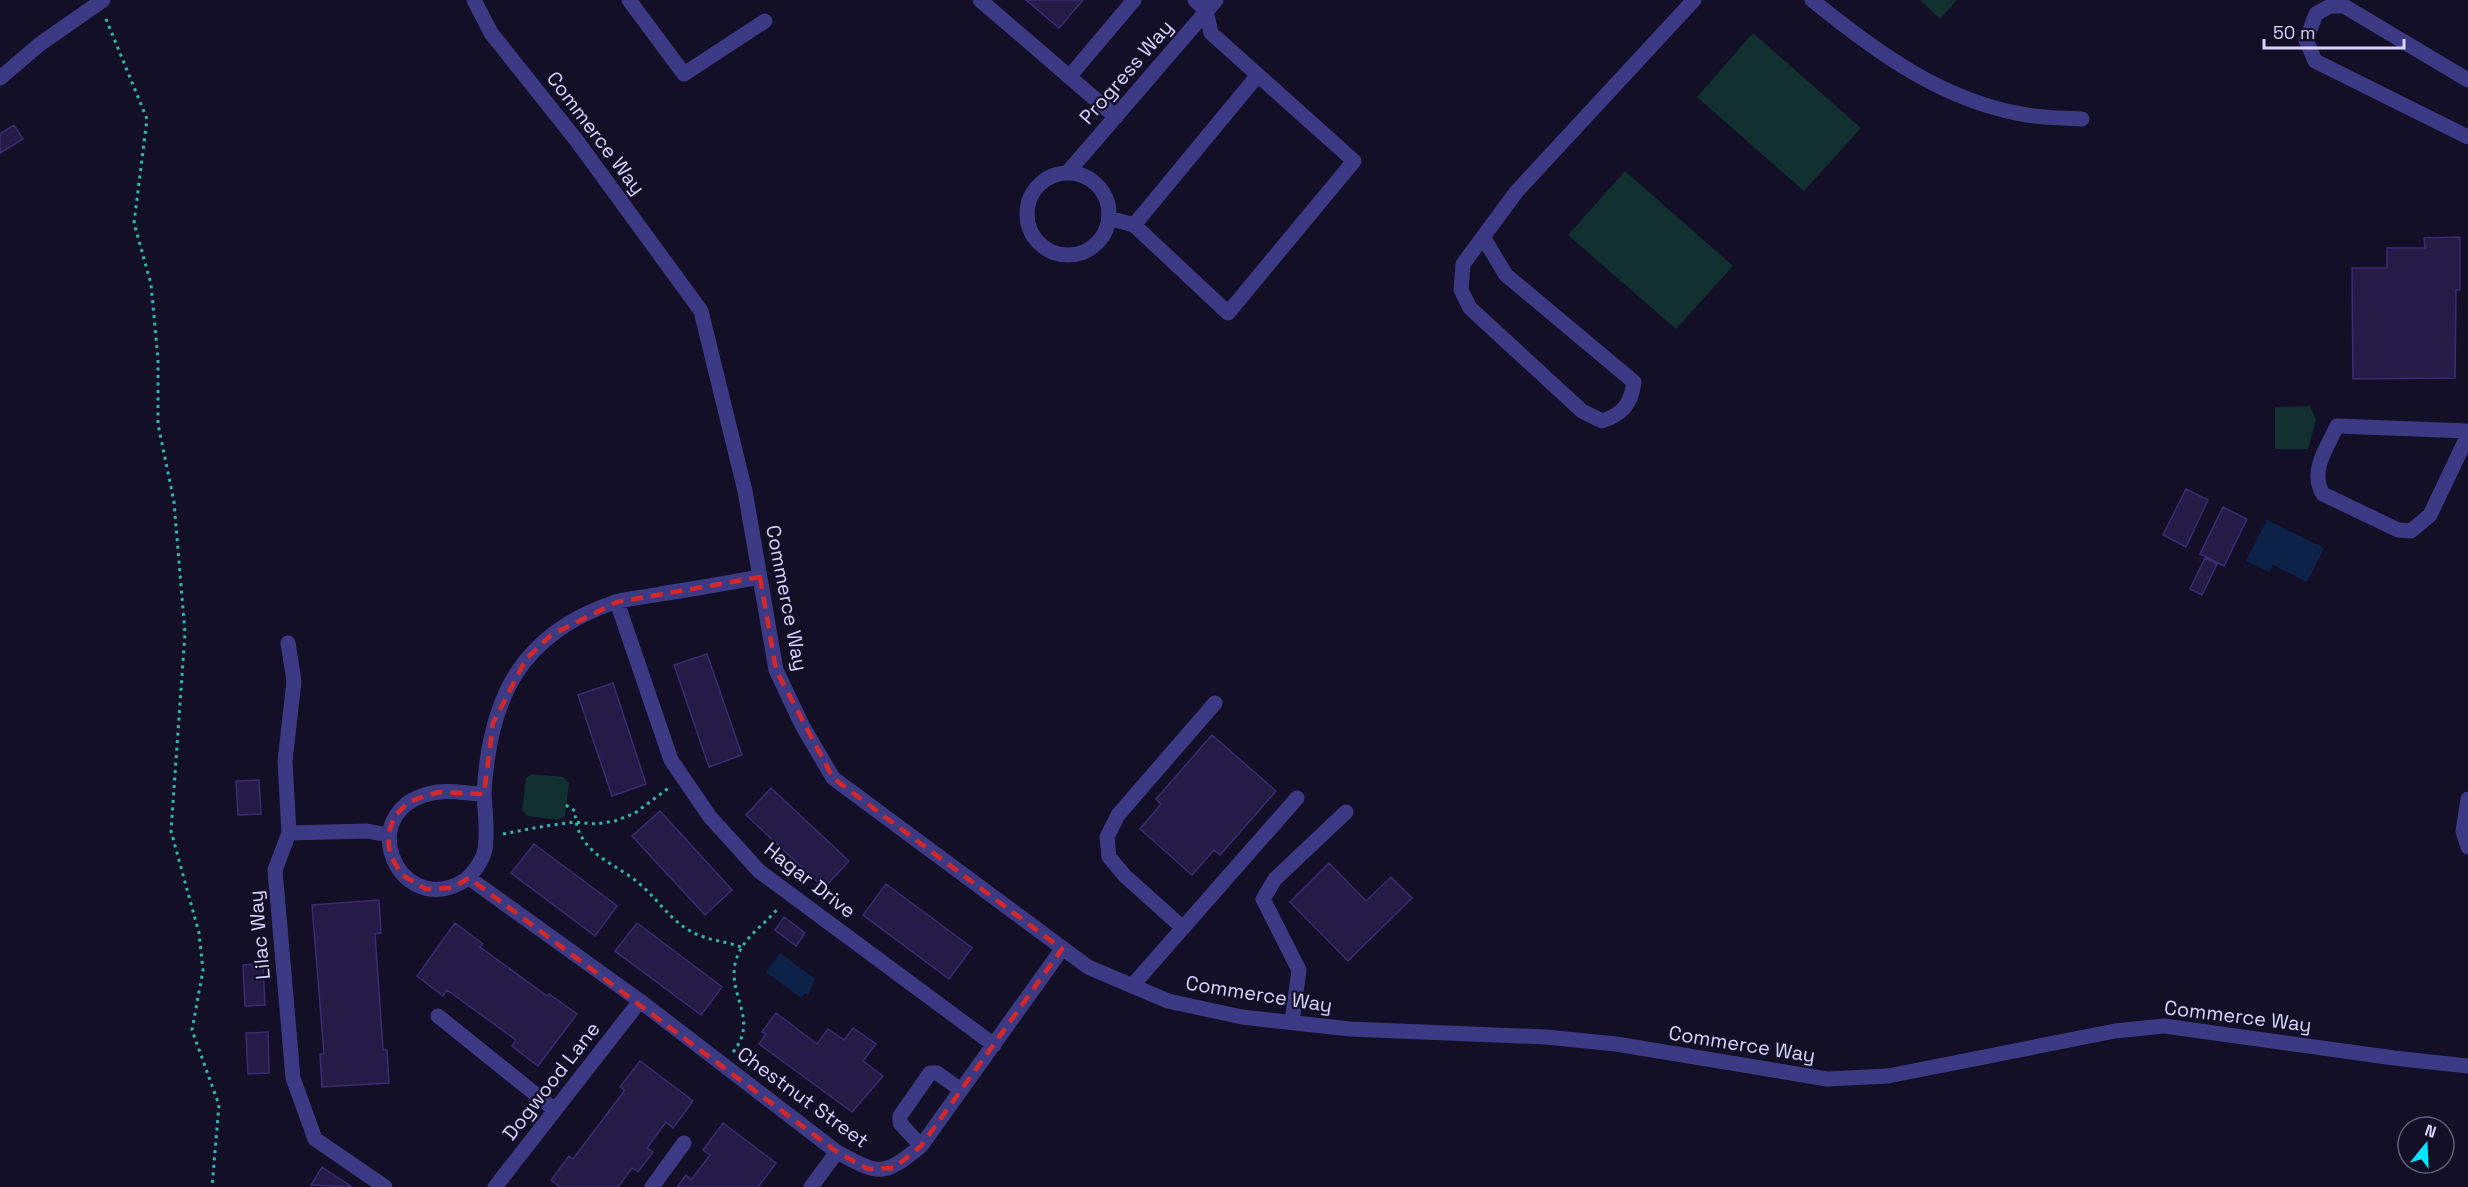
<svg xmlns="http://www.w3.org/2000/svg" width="2468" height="1187" font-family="'Space Grotesk',sans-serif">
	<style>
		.green { fill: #12302f }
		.water { fill: #0c2248 }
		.building { fill: #241b47; stroke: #3b2d73; stroke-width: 1.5 }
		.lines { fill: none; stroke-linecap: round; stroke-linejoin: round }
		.path { stroke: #2fb8b0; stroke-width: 3; stroke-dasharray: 3 4.5; stroke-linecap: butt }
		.minor { stroke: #3d3a85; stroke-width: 15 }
		.marked { fill: none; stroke: #d62828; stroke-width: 4.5; stroke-dasharray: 12 8; stroke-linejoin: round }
		.labels { text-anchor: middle; stroke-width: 4.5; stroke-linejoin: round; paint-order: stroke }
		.street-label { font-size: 20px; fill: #d9d4ff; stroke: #130f26 }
	</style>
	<rect width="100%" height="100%" fill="#130f26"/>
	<path class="green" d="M1920,0H1957L1940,19Z
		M1753,33L1861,128L1804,191L1697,97Z
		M1625,171L1733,266L1676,329L1568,235Z
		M2310,406L2316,420L2308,449H2275V407Z
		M532,774L563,777L569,783L565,816L558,820L527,816L522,810L526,778Z"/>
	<path class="water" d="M2267,520L2324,548L2307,582L2273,565L2269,572L2246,561Z
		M780,953L815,979L808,995L805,993L801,998L766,972Z"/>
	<path class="building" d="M1026,0H1083L1059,28Z
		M14,125L23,139L0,153V134Z
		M2460,237V290H2456L2455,378L2353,379L2352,268H2387V248H2425L2424,238Z
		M2186,489L2208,500L2186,547L2163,535Z
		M2223,507L2247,519L2224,566L2200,554Z
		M2205,558L2217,564L2202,595L2190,589Z
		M707,654L742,755L709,767L674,665Z
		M613,683L646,784L612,796L578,695Z
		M1212,735L1276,791L1220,855L1214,850L1192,875L1140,829L1161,804L1156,799Z
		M259,780L261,814L238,815L236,781Z
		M771,788L849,861L824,888L746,815Z
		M660,811L732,890L705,915L632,836Z
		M534,844L617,906L595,936L511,873Z
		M1329,863L1366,901L1391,877L1412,898L1348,961L1290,902Z
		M886,884L972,948L949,979L863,915Z
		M379,900L381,933L375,934L383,1050H387L389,1083L322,1087L320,1054H324L312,905Z
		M784,917L805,933L796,946L775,930Z
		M455,923L483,944L480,947L547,996L549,994L577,1014L538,1066L512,1046L516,1040L447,990L443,996L417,976Z
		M637,923L722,987L701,1015L615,951Z
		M263,964L265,1005L245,1006L243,965Z
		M776,1013L817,1044L828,1029L844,1040L853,1028L876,1044L863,1061L883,1076L852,1112L759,1044L766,1034L762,1032Z
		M268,1032L269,1073L248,1074L246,1033Z
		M640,1061L693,1101L673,1128L666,1122L647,1148L653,1152L638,1172L632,1168L618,1187H560L551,1180L569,1156L573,1159L625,1090L620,1087Z
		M723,1123L776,1163L758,1187H677L686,1175L691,1180L710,1155L703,1150Z
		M322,1167L352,1187L311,1185Z"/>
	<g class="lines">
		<path class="path" d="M106,19L147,119L134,223L151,284L158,359V424L174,502L185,633L171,831L199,933L203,970L192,1030L219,1105L212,1187
			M566,805L575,811C576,855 616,862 642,886C662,904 674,926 701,936C714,941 728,942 741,947
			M503,834L545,826L575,822L596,824L615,821L635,813L670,787
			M733,1052C760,1019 726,995 736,960C743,937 765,925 779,907"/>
		<path class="minor" d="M474,0L491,33L577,141L701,311L745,491L776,670L802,725L833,778L1088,967L1168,1001L1242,1017L1350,1029L1546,1037L1616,1044L1827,1079L1888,1076L2115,1031L2164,1026L2394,1058L2468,1066
			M629,0L684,74L765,21
			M980,0L1116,117
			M1812,0C1876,52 1944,102 2027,115C2045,118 2064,118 2082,119
			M1069,77L1134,0
			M0,78L40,44L103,0
			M2468,80L2344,6H2330L2316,14L2306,40L2315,61L2468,137
			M1068,172L1216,0
			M1027 214a41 41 0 1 1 82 0a41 41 0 1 1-82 0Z
			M1109,218L1134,225L1228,313L1354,161L1211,33L1206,11L1195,0
			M1134,225L1258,75
			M1483,237L1506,275L1634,382C1631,404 1623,414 1602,421L1582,411L1470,308L1461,290L1463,264L1483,237L1517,191L1694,0
			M2468,431L2337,426C2327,448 2309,471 2323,494L2398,530L2411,531L2430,515L2468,435
			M617,602L671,760L710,817L759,871L994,1045
			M288,643L294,681L285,761L289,833L275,870L293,1078L315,1139L385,1187
			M484,794C485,812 488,832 485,849C483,861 471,877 462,882C396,919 350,805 438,792C452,790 470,794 484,794C489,699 520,634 615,602C630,598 646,597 660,594C694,589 727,583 760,577
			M2468,799L2463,831L2468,847
			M289,833L367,831L388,835
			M469,878L640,1001L837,1152C880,1175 883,1177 921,1146L1062,949
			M1183,928L1125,876L1109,857L1107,837L1118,815L1215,703
			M1132,986L1297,798
			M438,1016L555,1110
			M1292,1022L1299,970L1263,899L1275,879L1346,812
			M921,1146L900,1123V1116L930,1073H937L961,1090
			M495,1187L640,1001
			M652,1187L684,1143
			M811,1187L837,1152"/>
	</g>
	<path class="marked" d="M760,577L776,670L833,778L1062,949L921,1146L894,1168L868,1169L837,1152L469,878L452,888L426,889L402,875L390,855L388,835L394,817L408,802L438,792L484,794L493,723L526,659L551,635L617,602Z"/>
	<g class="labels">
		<g class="street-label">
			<text transform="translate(1126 72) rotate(-49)" y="7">Progress Way</text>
			<text transform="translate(596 133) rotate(53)" y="7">Commerce Way</text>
			<text transform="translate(787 598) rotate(79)" y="7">Commerce Way</text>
			<text transform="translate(810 880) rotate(38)" y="7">Hagar Drive</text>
			<text transform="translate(259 935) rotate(-95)" y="7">Lilac Way</text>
			<text transform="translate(1259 994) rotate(9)" y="7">Commerce Way</text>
			<text transform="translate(2238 1016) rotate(7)" y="7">Commerce Way</text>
			<text transform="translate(1742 1044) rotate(9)" y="7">Commerce Way</text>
			<text transform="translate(551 1081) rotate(-52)" y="7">Dogwood Lane</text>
			<text transform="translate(803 1097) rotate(36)" y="7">Chestnut Street</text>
		</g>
	</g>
	<g transform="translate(2426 1145) rotate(18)"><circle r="28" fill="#130f26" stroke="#625e7d" stroke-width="1.5"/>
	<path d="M0-4.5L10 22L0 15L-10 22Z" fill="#00e5ff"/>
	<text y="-9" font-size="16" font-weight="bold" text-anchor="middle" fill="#d9d4ff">N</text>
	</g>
	<path d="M2264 39v9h140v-9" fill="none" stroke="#d9d4ff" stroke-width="3"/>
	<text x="2273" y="39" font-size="18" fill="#d9d4ff" stroke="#130f26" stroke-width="4.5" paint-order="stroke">50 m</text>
</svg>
